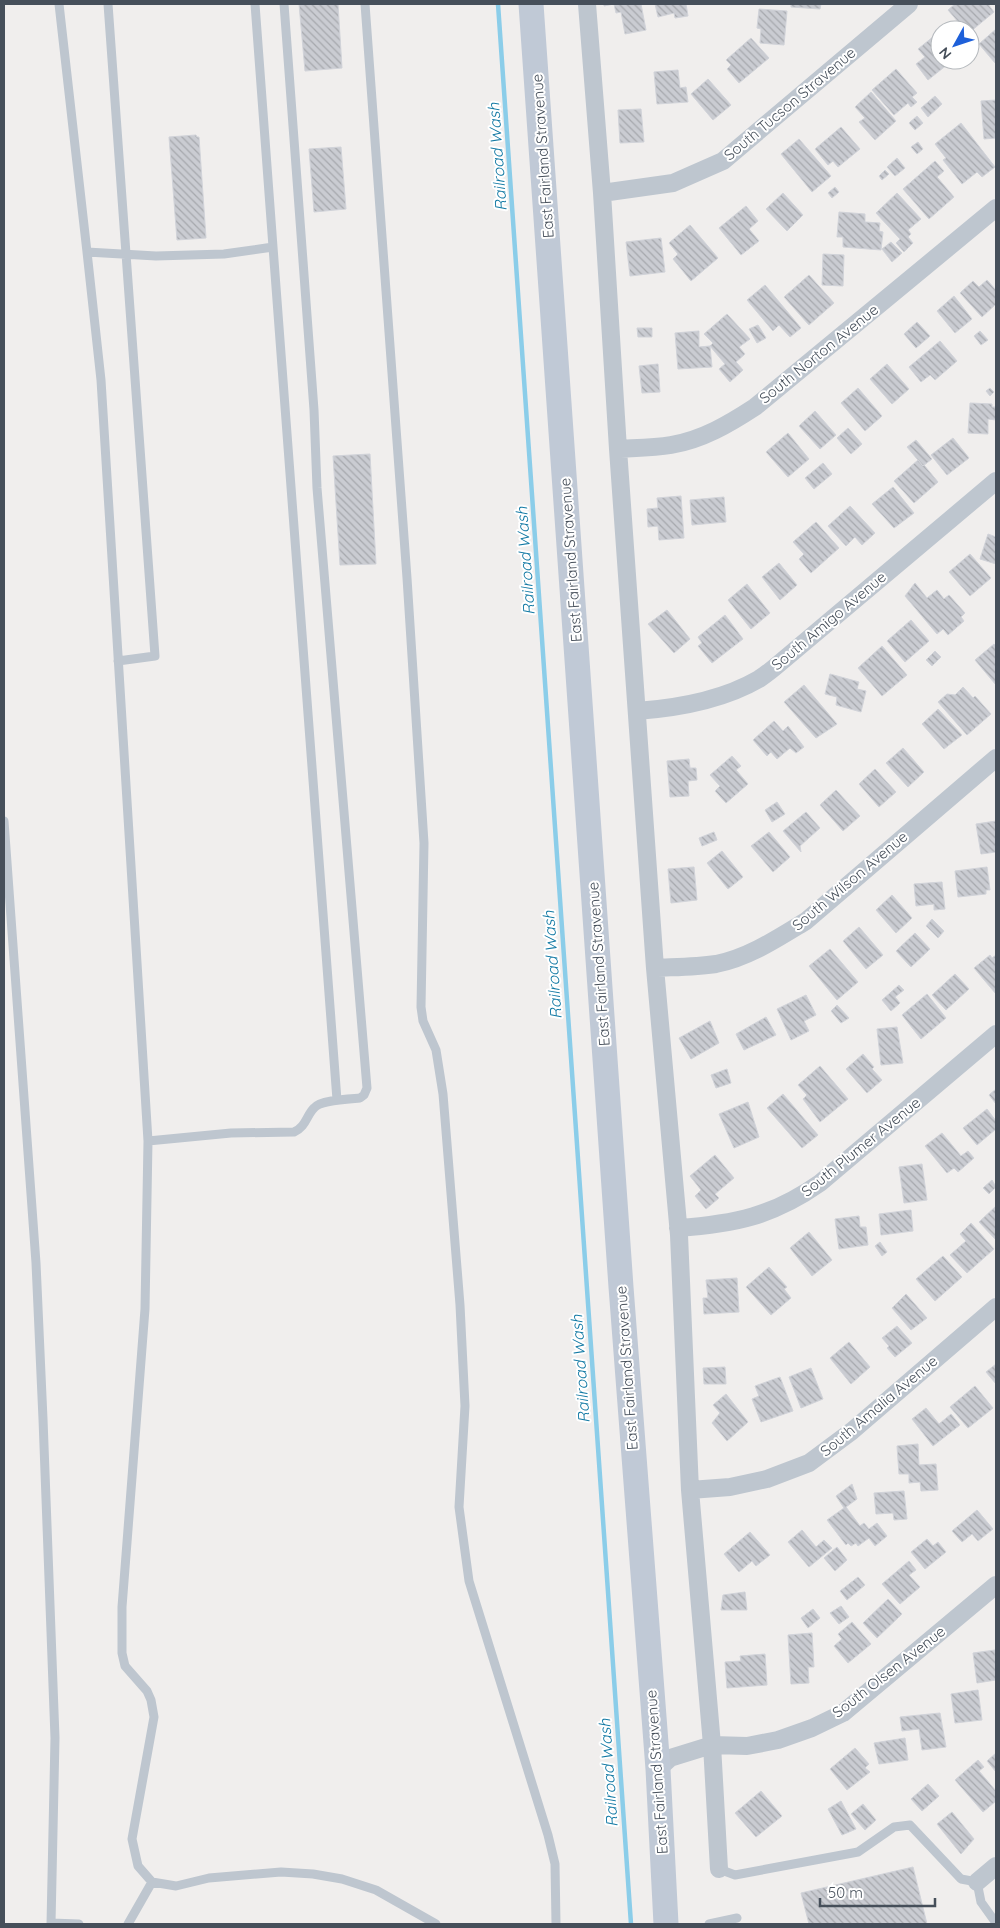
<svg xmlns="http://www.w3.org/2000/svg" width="1000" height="1928" font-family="Quicksand,sans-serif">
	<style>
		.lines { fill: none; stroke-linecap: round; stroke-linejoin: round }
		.stream { stroke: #8bcde9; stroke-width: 4.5 }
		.building { fill: url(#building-back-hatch); stroke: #d1d3d9 }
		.lane { stroke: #bec6cf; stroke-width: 9 }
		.street { stroke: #bec6cf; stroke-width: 18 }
		.secondary { stroke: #c0c9d6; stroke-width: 25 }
		.labels { text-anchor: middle; stroke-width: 4; stroke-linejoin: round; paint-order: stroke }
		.street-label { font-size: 15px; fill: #464f5a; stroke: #fff }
		.water-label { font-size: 16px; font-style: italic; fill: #1078a3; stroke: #fff }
	</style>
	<defs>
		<pattern id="building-back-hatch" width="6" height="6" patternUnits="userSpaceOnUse" patternTransform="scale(1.25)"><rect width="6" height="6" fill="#caccd2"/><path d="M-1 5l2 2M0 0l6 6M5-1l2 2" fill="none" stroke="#a6a8ad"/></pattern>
	</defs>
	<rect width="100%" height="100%" fill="#f0eeed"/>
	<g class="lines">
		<path class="stream" d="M498,4L631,1924"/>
	</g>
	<path class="building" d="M299,4H338L342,68L305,71Z
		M604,4H641L646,30L625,34L621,12L616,13L614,4L604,6Z
		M655,4H686L688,16L675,18L674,13L658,17Z
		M791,4H821L820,9L791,7Z
		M955,4H988L994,12L970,32V30H965L948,10Z
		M759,9L787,11L784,45L760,43L761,29L757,28Z
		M996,29V62L995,63L979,44Z
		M939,32L940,60H953L928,80L916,64L925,57L918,49Z
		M751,38L769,58L739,83L727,69L731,65L726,60Z
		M896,69L917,93L912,97L917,102L911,107L908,103L894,115L872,90Z
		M678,70L680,88L686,87L688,102L657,104L654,72Z
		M708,79L731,105L713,120L691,94Z
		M871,92L896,121L875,140L859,122L865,118L855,107Z
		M935,96L942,104L928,117L921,108Z
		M996,100V138L984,139L981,101Z
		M641,109L644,142L620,143L618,110Z
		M917,116L923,123L915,130L909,123Z
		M961,123L995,167L982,177L977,172L962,184L943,160L946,158L935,144Z
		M841,127L860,149L838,167L833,161L828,165L815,149Z
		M196,135L197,137H199L206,238L177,240L169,137Z
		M799,139L831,176L812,192L781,154Z
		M918,142L923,149L917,154L911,147Z
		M341,147L346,209L314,212L309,149Z
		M897,158L905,168L895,176L887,167Z
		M935,161L944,171L937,177L954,197L929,219L903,189Z
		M885,170L889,174L882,180L879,176Z
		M835,187L839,192L832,198L828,193Z
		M783,193L803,215L787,231L766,209Z
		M897,193L921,219L908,230L911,234L908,237L913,243L904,252L896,243L900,239L876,213Z
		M746,206L758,221L749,229L759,241L741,255L719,228Z
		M839,212L865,214V222L880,223L879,231L883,232L881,250L843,247V237H837Z
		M690,225L718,258L691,281L673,259L678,254L669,243Z
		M661,238L665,272L630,276L626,242Z
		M891,242L902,253L892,262L882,249Z
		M823,254L844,255L843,286L822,285Z
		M809,275L834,303L809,325L784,297Z
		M987,280L996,290V304L982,317L960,293L973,281L979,287Z
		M765,285L801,328L790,337L779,325L773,331L747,300Z
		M954,296L972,319L955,333L937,311Z
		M727,314L750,339L739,347L745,354L736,362L743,370L730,382L719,369L725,364L710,346L713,343L704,334Z
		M917,322L930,336L916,348L904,334Z
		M758,325L766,338L757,343L749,329Z
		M637,328H652V337H638Z
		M699,331V347L710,346L712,367L678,369L675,333Z
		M980,331L988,340L981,345L974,336Z
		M940,341L957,361L935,380L930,375L921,382L909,367Z
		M658,364L660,392L642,393L639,366Z
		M887,364L909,389L892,404L870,379Z
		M858,388L882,416L865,431L841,403Z
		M990,388L994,392L990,396L986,391Z
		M970,403L992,404V407H996V420L988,419V434L968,433Z
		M815,411L836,435L820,449L799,426Z
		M848,428L862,444L851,454L837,438Z
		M788,433L809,459L788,477L766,452Z
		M953,438L969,458L947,475L931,455Z
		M916,440L932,459L923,466L907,447Z
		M370,454L376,564L340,565L333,456Z
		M918,460L923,466L924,465L938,482L914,503L894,481Z
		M823,463L832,474L814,489L805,478Z
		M893,487L914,513L894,528L872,504Z
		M681,496L684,538L659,540L658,526L648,527L647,509L658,508L657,498Z
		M724,497L726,522L692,525L690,500Z
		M850,506L875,533L862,545L855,537L846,546L828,526Z
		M816,522L839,548L811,573L799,559L804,554L793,542Z
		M988,534L996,537V564L980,559Z
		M970,554L991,578L970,596L949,572Z
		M779,563L797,585L780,600L762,577Z
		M915,583L927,598L937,590L944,599L949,595L965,613L961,617L964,621L948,635L943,629L937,634L905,596Z
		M747,584L770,613L751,629L728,600Z
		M667,610L690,639L674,653L648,624Z
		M725,615L743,639L712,663L698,646L702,643L698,637Z
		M911,620L929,641L905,662L887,641Z
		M994,644L996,646V685L975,660Z
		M882,646L907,675L882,696L858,668Z
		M935,651L941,657L932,666L926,660Z
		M830,674L859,682L857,689L866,691L861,712L836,705L837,697L825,694Z
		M804,685L837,724L816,738L784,702Z
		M963,687L973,698L975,696L991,714L967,735L938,702L947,694L955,695Z
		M938,709L962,735L944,749L922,724Z
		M774,721L783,731L788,726L804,747L796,753L790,748L777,759L771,752L767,756L753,740Z
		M903,748L924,772L908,787L886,763Z
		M732,756L741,766L736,770L748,784L726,803L715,791L720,786L710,775Z
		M689,759L690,768H696L697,780L688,781L689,796L670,797L667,761Z
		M875,769L896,792L879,807L859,784Z
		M836,790L860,816L843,831L820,805Z
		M777,802L785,814L772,822L765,810Z
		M806,812L820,828L800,846L801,852L783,831Z
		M996,821V852L981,854L976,824Z
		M714,832L717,840L702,846L699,838Z
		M769,832L790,857L773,872L751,846Z
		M722,851L743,877L728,889L707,863Z
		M694,867L697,900L671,903L668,869Z
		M987,867L990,890H986V894L958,897L955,871Z
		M942,882L945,909L934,910V904L916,906L914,884Z
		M892,895L912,918L896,933L876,910Z
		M932,919L944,931L938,938L926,926Z
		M859,927L883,955L866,969L843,941Z
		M915,933L930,949L911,967L896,951Z
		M830,949L858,982L837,1000L809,966Z
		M990,955L992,958L996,955V994L974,968Z
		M955,974L969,989L946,1010L932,995Z
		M899,985L904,990L895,997L900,1003L891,1011L882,1000Z
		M927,994L946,1018L921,1039L902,1015Z
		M806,995L816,1015L804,1021L809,1031L791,1040L777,1009Z
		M837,1005L849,1018L841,1023L831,1011Z
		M766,1017L776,1035L744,1050L736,1034Z
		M710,1021L719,1043L691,1059L679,1038Z
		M897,1027L903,1063L881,1065L877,1029Z
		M863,1054L874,1067L872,1069L882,1080L867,1093L846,1069Z
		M820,1066L848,1099L820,1122L803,1099L807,1095L798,1085Z
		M727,1069L731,1083L716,1088L711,1075Z
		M996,1089V1104L989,1095Z
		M783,1094L818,1135L802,1148L767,1108Z
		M748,1102L759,1137L734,1148L719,1114Z
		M987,1109L996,1121V1129L977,1145L963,1128Z
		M942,1133L961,1156L968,1151L974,1158L958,1172L954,1168L947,1173L925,1146Z
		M715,1155L734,1178L715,1194L719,1198L706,1209L695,1196L701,1190L690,1176Z
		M922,1164L927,1200L904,1203L899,1167Z
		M992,1180L996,1187L989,1194L983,1188Z
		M996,1206V1240L979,1222Z
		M911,1210L913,1231L881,1235L879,1214Z
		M859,1216L860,1227H866L868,1245L839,1249L835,1219Z
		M971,1223L994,1249L967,1273L950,1255L966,1241L960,1234Z
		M809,1232L832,1260L812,1276L790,1248Z
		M880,1242L887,1252L882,1256L875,1246Z
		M943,1256L962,1277L935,1301L916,1279Z
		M769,1267L787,1287L784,1289L791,1298L771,1315L746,1287Z
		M737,1278L739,1312L704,1314L703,1298H708L706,1280Z
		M906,1294L927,1318L911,1330L892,1308Z
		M897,1326L912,1343L895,1357L887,1348L889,1346L882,1338Z
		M849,1342L870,1367L851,1384L830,1358Z
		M996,1364V1384L986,1372Z
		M725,1367L726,1384H704L703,1368Z
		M811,1368L823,1399L801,1408L789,1377Z
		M780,1377L793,1411L761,1422L752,1399L759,1396L755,1386Z
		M975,1386L993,1408L968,1428L950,1407Z
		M726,1394L748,1422L727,1441L712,1423L720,1413L713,1405Z
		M926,1408L939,1424L951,1414L960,1425L933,1446L912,1419Z
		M918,1444L919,1465L936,1464L938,1490L921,1491L920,1482L909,1483V1474H899L897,1446Z
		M852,1484L857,1499L846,1507L860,1526L864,1523L869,1529L877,1523L887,1536L875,1546L869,1538L858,1546L856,1543L851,1546L848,1543L846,1545L827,1520L844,1508L836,1496Z
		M904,1491L907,1519L894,1520L893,1513L876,1514L874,1493Z
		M977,1510L993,1529L978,1541L972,1534L962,1542L952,1531Z
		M802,1530L816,1547L824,1540L832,1548L809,1567L788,1542Z
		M750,1532L770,1555L756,1566L752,1561L739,1572L724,1554Z
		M927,1539L933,1546L938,1542L946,1552L925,1569L911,1552Z
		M837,1547L847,1560L835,1571L824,1558Z
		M909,1561L916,1570L909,1575L920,1587L900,1604L882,1584Z
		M858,1577L865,1585L847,1600L840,1591Z
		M745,1592L747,1610H721L723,1595Z
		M888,1599L902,1614L877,1638L863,1623Z
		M841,1606L849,1617L839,1624L830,1613Z
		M813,1609L820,1618L808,1628L801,1618Z
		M852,1622L871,1644L848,1663L834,1646L842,1639L838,1634Z
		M812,1633L814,1667H808L809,1683L791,1684L788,1635Z
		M995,1650L996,1680L977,1683L973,1653Z
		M765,1654L767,1685L727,1688L725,1662L741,1661L740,1656Z
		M978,1690L982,1720L955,1723L951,1694Z
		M940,1713L946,1747L922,1750L919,1729L902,1731L900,1717Z
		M905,1738L908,1760L879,1764L874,1743Z
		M855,1748L869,1764L865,1768L870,1772L847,1790L830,1769Z
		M996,1753V1772L987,1761Z
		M978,1760L984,1767L979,1771L996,1791V1801L983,1812L955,1780Z
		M928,1784L939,1796L922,1811L911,1799Z
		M761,1791L782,1816L756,1837L735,1813Z
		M841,1801L856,1829L842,1835L828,1809Z
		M863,1804L876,1820L865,1830L851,1814Z
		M952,1812L974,1839L961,1854L937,1824Z
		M913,1867L927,1924H809L801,1893Z"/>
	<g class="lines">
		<path class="lane" d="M59,4L87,252
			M108,4L155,656L118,661
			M255,4L273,247
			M284,4L314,410L317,488L367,1088L364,1095L360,1098C349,1099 320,1100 314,1108C306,1116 306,1127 294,1132L231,1133L148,1141L145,1309L122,1607V1653L125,1666L147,1691L151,1700L154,1717L132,1839L138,1866L152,1882L176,1886L209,1878L281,1872L313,1874L342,1879L376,1890L436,1924
			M365,4L407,578L424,843L421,1007L423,1021L436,1050L443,1094L460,1305L465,1406L459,1507L469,1581L548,1835L555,1864L556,1924
			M4,821L36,1263L43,1419L55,1738L51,1924
			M148,1141L101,380L87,252L156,256L224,254L273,247L337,1100
			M719,1869L735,1875L858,1852L894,1827L910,1825L961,1879L977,1882L981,1902L996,1923
			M51,1923L79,1924
			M128,1924L152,1882
			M709,1924L737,1918"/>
		<path class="street" d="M587,4L602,193L618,449L655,968L679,1235L690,1490L712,1745L719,1869
			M602,193L673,183L723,161L909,4
			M618,449C635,448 654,448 671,445C702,440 729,424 755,407L996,208
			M637,711C678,708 723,700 759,679C767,674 774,668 781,662L996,481
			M655,968C675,967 696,967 716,964C748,958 778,938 806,921L996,758
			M678,1228C735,1224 773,1216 820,1183L996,1034
			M690,1490L730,1487L767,1479L809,1463L852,1431L996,1307
			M658,1769L670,1758L712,1745L747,1746L778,1740L812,1728L843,1713L996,1585
			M977,1882L996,1866"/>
		<path class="secondary" d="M531,4L621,1287L658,1769L666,1924"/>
	</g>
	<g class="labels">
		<g class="street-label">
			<text transform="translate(790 104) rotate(-40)" y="5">South Tucson Stravenue</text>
			<text transform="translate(543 156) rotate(-94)" y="5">East Fairland Stravenue</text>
			<text transform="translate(819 354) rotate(-39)" y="5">South Norton Avenue</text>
			<text transform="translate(571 560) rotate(-94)" y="5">East Fairland Stravenue</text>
			<text transform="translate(829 621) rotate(-40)" y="5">South Amigo Avenue</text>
			<text transform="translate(850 881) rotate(-40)" y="5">South Wilson Avenue</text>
			<text transform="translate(599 964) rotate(-94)" y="5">East Fairland Stravenue</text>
			<text transform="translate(861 1147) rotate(-39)" y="5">South Plumer Avenue</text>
			<text transform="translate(627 1368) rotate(-94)" y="5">East Fairland Stravenue</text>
			<text transform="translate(879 1406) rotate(-40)" y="5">South Amalia Avenue</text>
			<text transform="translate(889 1672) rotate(-38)" y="5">South Olsen Avenue</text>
			<text transform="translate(657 1772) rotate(-94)" y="5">East Fairland Stravenue</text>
		</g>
		<g class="water-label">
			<text transform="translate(497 157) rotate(-94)" y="6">Railroad Wash</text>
			<text transform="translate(525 561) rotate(-94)" y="6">Railroad Wash</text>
			<text transform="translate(552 965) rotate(-94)" y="6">Railroad Wash</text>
			<text transform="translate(580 1369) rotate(-94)" y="6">Railroad Wash</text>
			<text transform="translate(608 1773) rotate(-94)" y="6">Railroad Wash</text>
		</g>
	</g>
	<rect width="1000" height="1928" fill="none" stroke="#464f5a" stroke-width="10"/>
	<g transform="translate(955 45) rotate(230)"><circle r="24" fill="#ffffff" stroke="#b5b9bd"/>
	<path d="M0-4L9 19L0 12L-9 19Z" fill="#1e60d9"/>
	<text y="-8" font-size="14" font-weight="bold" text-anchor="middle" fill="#464f5a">N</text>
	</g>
	<path d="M820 1898v8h115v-8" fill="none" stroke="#464f5a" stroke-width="2.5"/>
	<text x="828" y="1898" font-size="15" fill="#464f5a" stroke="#ffffff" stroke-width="4" paint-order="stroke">50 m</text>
</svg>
